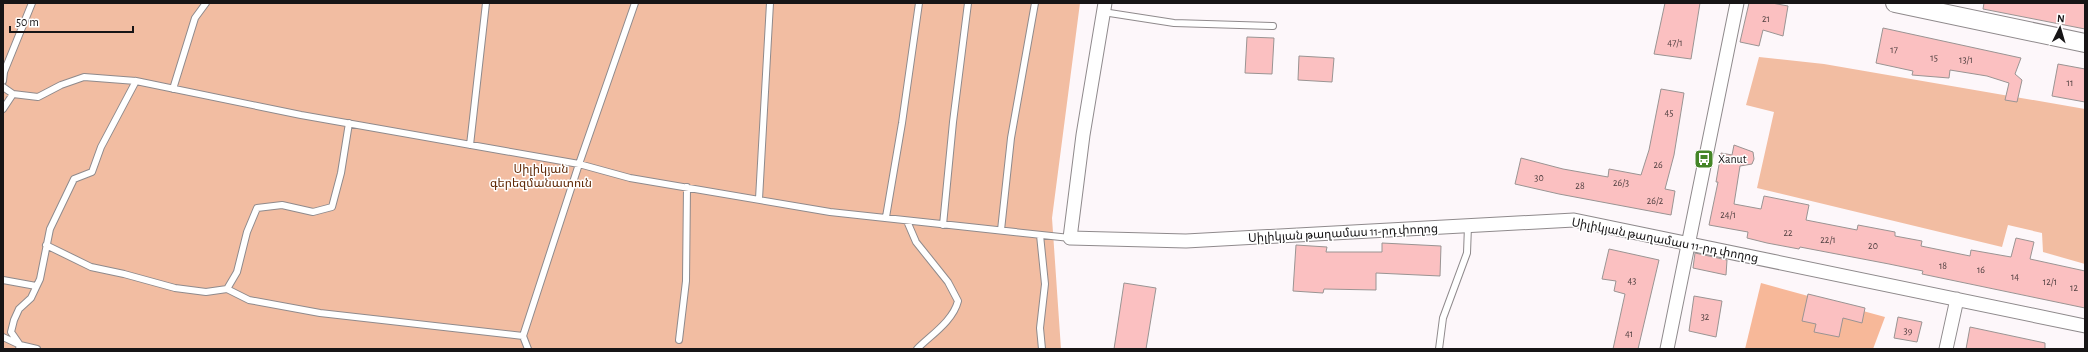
<svg xmlns="http://www.w3.org/2000/svg" width="2088" height="352" font-family="'Alegreya Sans','Noto Sans Armenian',sans-serif">
	<style>
		.green { fill: #f2bda2 }
		.forest { fill: #f7b899 }
		.building { fill: #fbc0c1; stroke: #9a9493 }
		.lines { fill: none; stroke-linecap: round; stroke-linejoin: round }
		.service-casing { stroke: #8f8a8c; stroke-width: 8 }
		.minor-casing { stroke: #8f8a8c; stroke-width: 15 }
		.secondary-casing { stroke: #8f8a8c; stroke-width: 20 }
		.service { stroke: #fff; stroke-width: 6 }
		.minor { stroke: #fff; stroke-width: 13 }
		.secondary { stroke: #fff; stroke-width: 18 }
		.labels { text-anchor: middle; stroke-width: 3; stroke-linejoin: round; paint-order: stroke }
		.number-label { font-size: 10px; fill: #504041 }
		.poi-label { font-size: 12px; fill: #171516; stroke: #fff; text-anchor: start }
		.park-label { font-size: 12px; fill: #602906; stroke: #fff }
		.street-label { font-size: 12px; fill: #171516; stroke: #fff }
	</style>
	<rect width="100%" height="100%" fill="#fdf7fa"/>
	<path class="green" d="M3,3H1080L1052,218L1061,349H3Z
		M1759,57L1824,64L2085,109V264L2043,252L2042,233L2008,225L2002,247L1757,188L1774,112L1746,105Z"/>
	<path class="forest" d="M1761,283L1885,317L1873,349H1745Z"/>
	<path class="building" d="M1665,3H1700L1691,59L1654,54Z
		M1749,3H1772L1788,6L1783,36L1763,30L1759,46L1740,42Z
		M1984,3H2085V29L1983,9Z
		M1883,28L2021,58L2015,74L2022,80L2017,102L2005,100L2009,83L1987,76L1950,70L1949,78L1912,75L1913,71L1876,63Z
		M1247,37L1274,38L1272,74L1245,73Z
		M1299,56L1334,58L1332,82L1298,80Z
		M2058,64L2085,69V102L2052,96Z
		M1661,89L1684,93L1674,155L1665,189L1675,191L1671,215L1559,194L1515,184L1521,158L1563,169L1608,177L1609,169L1641,175L1649,150Z
		M1734,145L1753,152L1754,159L1752,164L1740,166L1734,204L1761,209L1764,196L1809,205L1806,220L1857,230L1858,225L1895,232V236L1922,241L1921,246L1970,256L1971,250L2011,257L2016,238L2034,242L2030,259L2085,271V308L1922,274L1923,271L1889,264L1800,247L1799,249L1767,243L1747,238L1748,232L1709,225L1718,182H1716L1721,153L1732,155Z
		M1382,243L1441,246L1440,276L1376,273V290L1324,289L1323,293L1293,291L1296,245L1327,247L1326,252H1382Z
		M1609,249L1659,260L1638,349H1613L1625,294L1614,291L1616,281L1602,279Z
		M1695,253L1727,260L1726,275L1693,268Z
		M1124,283L1156,288L1146,349H1114Z
		M1808,294L1865,308L1862,323L1843,318L1839,337L1814,332L1816,324L1802,321Z
		M1694,296L1722,301L1716,337L1689,331Z
		M1898,317L1922,322L1917,342L1894,338Z
		M1970,327L2045,343V349H1966Z"/>
	<g class="lines">
		<g class="service-casing">
			<path id="service" d="M1103,12L1174,23L1273,26
				M3,81L4,72L32,3
				M3,87L13,94L38,97L61,85L84,77L136,81L301,115L579,164L630,178L830,212L1070,238
				M173,89L195,18L206,3
				M3,109L13,94
				M470,145L486,3
				M759,199L770,3
				M886,217L902,123L919,3
				M907,221L916,242L948,282L958,301C953,321 931,335 917,349
				M943,225L953,122L968,3
				M1001,230L1011,138L1035,3
				M1040,235L1045,284L1040,328L1042,349
				M46,245L91,267L124,274L175,288L206,292L227,289L237,272L247,232L257,208L282,205L313,212L332,207L341,173L349,123
				M3,280L36,286
				M227,289L249,300L320,313L523,336
				M3,337L20,345L37,349
				M679,340L686,281L687,187
				M19,349L20,345L11,332L14,320L19,309L31,298L40,279L50,229L74,179L92,172L101,147L136,81
				M528,349L523,336L579,164L635,3
				M1439,349L1443,318L1467,253L1468,226"/>
		</g>
		<g class="minor-casing">
			<path id="minor" d="M1105,3L1083,135L1070,238L1186,241L1574,220L2085,326
				M1667,349L1737,3
				M1946,349L1957,299"/>
		</g>
		<g class="secondary-casing">
			<path id="secondary" d="M1895,3L2085,43"/>
		</g>
		<use href="#service" class="service"/>
		<use href="#minor" class="minor"/>
		<use href="#secondary" class="secondary"/>
	</g>
	<defs>
		<g id="bus-square" transform="scale(1)"><rect x="-9" y="-9" width="18" height="18" rx="4" fill="#448527" stroke="#fff"/><path d="M-5-6H5V4H4V6H2V4H-2V6H-4V4H-5ZM-3.5-4V0h7V-4ZM-3.5 1.2v1.5H-2V1.2ZM2 1.2v1.5H3.5V1.2Z" fill="#fff"/></g>
	</defs>
	<g fill-rule="evenodd">
		<use href="#bus-square" x="1704" y="159"/>
	</g>
	<g class="labels">
		<g class="number-label">
			<text x="1766" y="22">21</text>
			<text x="1675" y="46">47/1</text>
			<text x="1894" y="53">17</text>
			<text x="1934" y="61">15</text>
			<text x="1966" y="63">13/1</text>
			<text x="2070" y="86">11</text>
			<text x="1669" y="116">45</text>
			<text x="1658" y="168">26</text>
			<text x="1539" y="181">30</text>
			<text x="1621" y="186">26/3</text>
			<text x="1580" y="189">28</text>
			<text x="1655" y="204">26/2</text>
			<text x="1728" y="218">24/1</text>
			<text x="1788" y="236">22</text>
			<text x="1828" y="243">22/1</text>
			<text x="1873" y="249">20</text>
			<text x="1943" y="269">18</text>
			<text x="1981" y="273">16</text>
			<text x="2015" y="280">14</text>
			<text x="1632" y="284">43</text>
			<text x="2050" y="285">12/1</text>
			<text x="2074" y="291">12</text>
			<text x="1705" y="320">32</text>
			<text x="1908" y="334">39</text>
			<text x="1629" y="337">41</text>
		</g>
		<g class="poi-label">
			<text x="1718" y="163">Xanut</text>
		</g>
		<g class="park-label">
			<text x="541" y="173">Սիլիկյան<tspan x="541" dy="14">գերեզմանատուն</tspan></text>
		</g>
		<g class="street-label">
			<text transform="translate(1343 233) rotate(-3)" y="4">Սիլիկյան թաղամաս 11-րդ փողոց</text>
			<text transform="translate(1665 240) rotate(11)" y="4">Սիլիկյան թաղամաս 11-րդ փողոց</text>
		</g>
	</g>
	<rect width="2088" height="352" fill="none" stroke="#171516" stroke-width="8"/>
	<g transform="translate(2060 28) rotate(5)" stroke="#ffffff" stroke-width="3" paint-order="stroke">
	<path d="M0-3L7 15L0 10L-7 15Z" fill="#171516"/>
	<text y="-6" font-size="11" font-weight="bold" text-anchor="middle" fill="#171516">N</text>
	</g>
	<path d="M10 26v6h123v-6" fill="none" stroke="#171516" stroke-width="2"/>
	<text x="16" y="26" font-size="12" fill="#171516" stroke="#ffffff" stroke-width="3" paint-order="stroke">50 m</text>
</svg>
